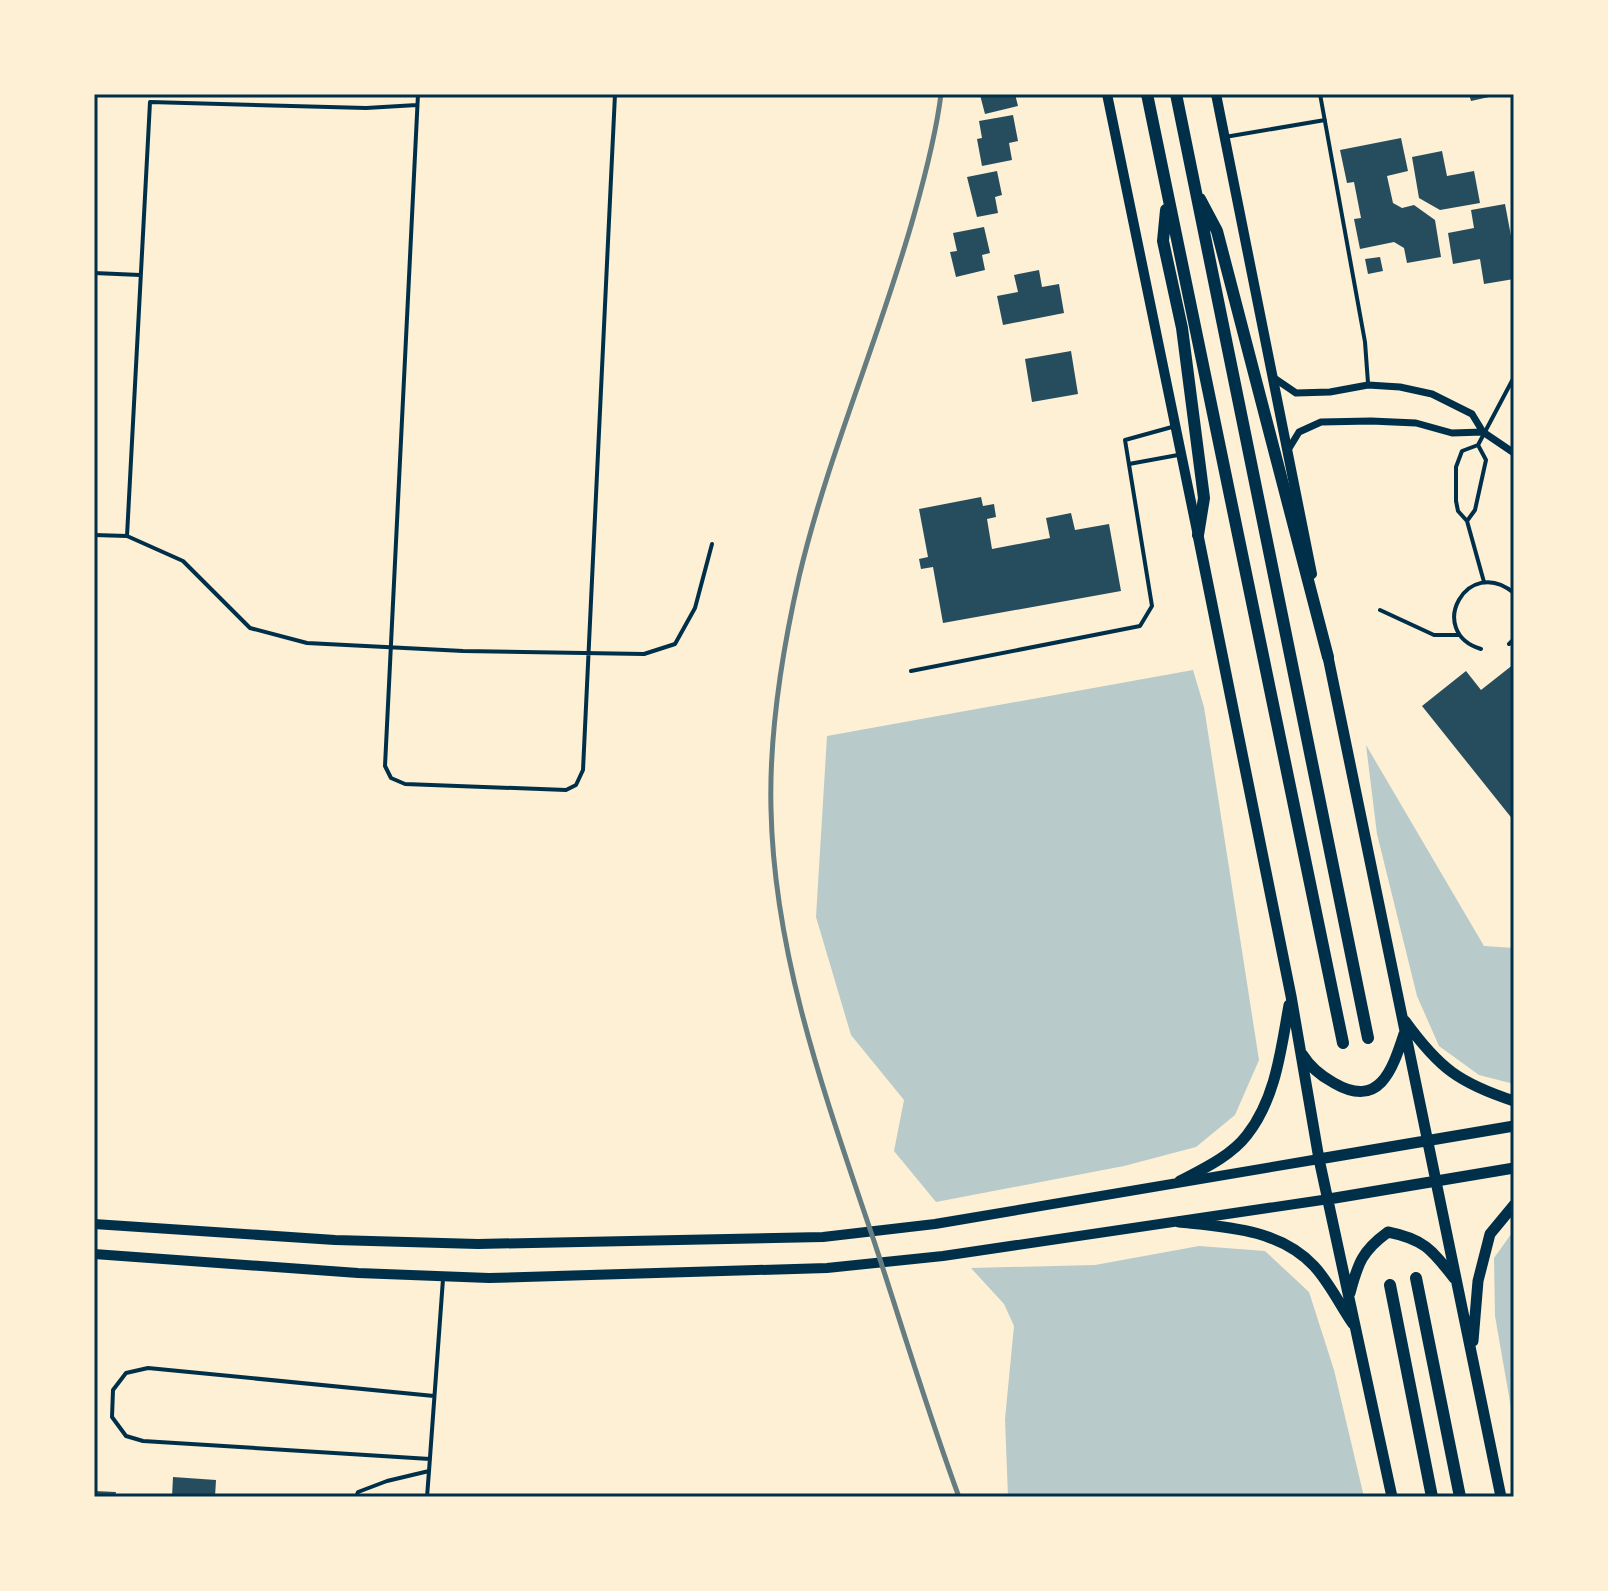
<svg xmlns="http://www.w3.org/2000/svg" width="1608" height="1591" font-family="Overpass,sans-serif">
	<style>
		.green { fill: #b9caca }
		.building { fill: #264d5e }
		.lines { fill: none; stroke-linecap: round; stroke-linejoin: round }
		.service { stroke: #003049; stroke-width: 4 }
		.minor { stroke: #003049; stroke-width: 7 }
		.secondary { stroke: #003049; stroke-width: 10 }
		.primary { stroke: #003049; stroke-width: 11 }
		.motorway { stroke: #003049; stroke-width: 12 }
		.rail { stroke: #657d81; stroke-width: 5 }
		.neatline { fill: none; stroke: #003049; stroke-width: 3 }
	</style>
	<rect width="100%" height="100%" fill="#fdf0d5"/>
	<path class="green" d="M1193,670L1204,707L1259,1060L1235,1115L1196,1147L1124,1166L936,1202L894,1151L904,1100L851,1035L816,917L827,736Z
		M1366,745L1484,946L1514,948V1084L1479,1075L1439,1046L1417,996L1377,834Z
		M1514,1230V1425L1495,1316L1494,1258Z
		M1199,1246L1265,1251L1309,1292L1334,1370L1364,1497H1008L1005,1419L1014,1326L1004,1304L971,1268L1095,1265Z"/>
	<path class="building" d="M1015,94L1018,106L985,114L980,95Z
		M1469,94H1498V95L1471,101Z
		M1013,115L1018,141L1009,143L1012,160L982,166L977,139L982,138L979,121Z
		M1401,138L1408,171L1387,176L1393,203L1402,208L1414,205L1435,220L1441,257L1407,263L1404,248L1394,242L1360,249L1354,219L1361,218L1354,182L1347,183L1340,150Z
		M1442,151L1447,176L1474,171L1480,203L1440,210L1419,198L1412,157Z
		M997,171L1002,195L995,197L998,213L977,217L967,177Z
		M1505,204L1514,252V279L1484,284L1480,259L1453,264L1448,233L1474,228L1471,210Z
		M984,227L990,253L982,255L985,270L956,277L950,252L957,251L953,233Z
		M1380,257L1383,271L1368,274L1365,259Z
		M1039,270L1042,287L1059,284L1064,313L1003,325L997,296L1018,292L1014,275Z
		M1071,351L1078,394L1032,402L1025,359Z
		M981,497L983,506L994,504L996,517L987,519L992,549L1050,538L1046,518L1071,513L1075,530L1109,524L1121,591L943,623L933,567L921,569L919,559L928,557L919,509Z
		M1514,664V821L1422,706L1466,671L1481,690Z
		M173,1477L216,1480L215,1497H172Z
		M94,1491L116,1492L115,1497H94Z"/>
	<g class="lines">
		<path class="service" d="M418,94L385,766L391,778L405,784L566,790L576,785L583,770L615,94
			M1320,94L1365,342L1368,383
			M1225,137L1325,120
			M94,273L140,275
			M1478,445L1462,451L1456,467V501L1458,511L1467,521L1484,582
			M1129,464L1178,455
			M1467,521L1475,510L1486,460L1478,445L1514,377
			M94,535L127,536L183,561L250,628L307,643L463,651L644,654L675,644L695,608L712,544
			M127,536L150,102L366,108L417,105
			M1380,610L1434,635H1459
			M1509,644L1514,639
			M1481,649C1425,632 1467,554 1514,593
			M911,671L1140,626L1152,606L1125,440L1172,427
			M430,1459L143,1441L126,1436L112,1417L113,1390L126,1373L148,1368L434,1396
			M356,1497L358,1492L387,1481L429,1471L443,1279
			M427,1497L429,1471"/>
		<path class="minor" d="M1274,378L1296,393L1330,392L1368,385L1400,387L1432,394L1472,414L1483,432L1514,453
			M1288,450L1299,432L1321,422L1371,421L1416,423L1452,433L1483,432"/>
		<path class="secondary" d="M1107,94L1197,531
			M1216,94L1312,574
			M94,1224L335,1240L478,1244L823,1237L935,1224L1319,1159
			M94,1254L358,1273L489,1278L827,1268L943,1256L1329,1199"/>
		<path class="primary" d="M1198,535L1291,996L1319,1159L1392,1497
			M1328,657L1501,1497
			M1405,1021C1439,1068 1459,1083 1514,1101
			M1302,1054C1310,1067 1321,1076 1334,1083C1379,1109 1392,1071 1404,1034
			M1319,1159L1514,1126
			M1180,1181C1203,1169 1231,1156 1247,1135C1276,1098 1281,1049 1289,1005
			M1329,1199L1514,1168
			M1179,1222C1227,1227 1279,1229 1314,1266C1329,1282 1340,1305 1353,1324
			M1350,1293C1358,1263 1362,1251 1388,1232C1424,1239 1432,1250 1454,1278
			M1473,1341L1478,1281L1490,1234L1514,1205"/>
		<path class="motorway" d="M1147,94L1343,1043
			M1176,94L1368,1038
			M1200,199L1217,231L1328,657
			M1166,210L1163,241L1182,328L1204,498L1198,535
			M1416,1278L1460,1497
			M1390,1285L1432,1497"/>
		<path class="rail" d="M941,94C936,135 925,176 914,215C880,337 828,454 799,577C782,652 769,732 771,809C774,958 827,1101 874,1241C902,1326 928,1413 959,1497"/>
	</g>
	<rect width="1608" height="1591" fill="none" stroke="#fdf0d5" stroke-width="192"/>
	<rect x="96" y="96" width="1416" height="1399" class="neatline"/>
</svg>
